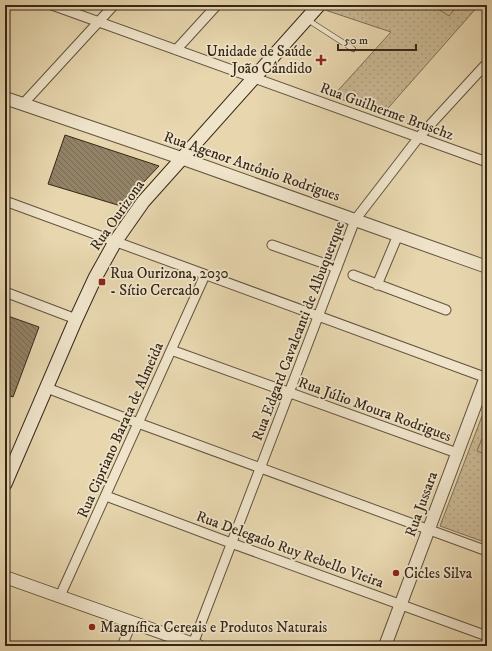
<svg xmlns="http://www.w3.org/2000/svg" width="492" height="651" font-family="'IM FELL DW Pica',serif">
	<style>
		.green { fill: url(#green-dots); stroke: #807056 }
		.pitch { fill: #c9b894; stroke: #807056 }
		.building { fill: url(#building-back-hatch); stroke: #362718 }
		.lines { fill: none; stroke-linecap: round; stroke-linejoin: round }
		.service-casing { stroke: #62533e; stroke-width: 6 }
		.minor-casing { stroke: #62533e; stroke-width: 11 }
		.tertiary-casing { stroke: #62533e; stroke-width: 14 }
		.secondary-casing { stroke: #362718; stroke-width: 15 }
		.service { stroke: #efe4ca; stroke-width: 4.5 }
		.minor { stroke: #efe4ca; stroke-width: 9 }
		.tertiary { stroke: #efe4ca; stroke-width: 12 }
		.secondary { stroke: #efe4ca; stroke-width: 13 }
		.poi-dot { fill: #8f2418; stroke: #efe4ca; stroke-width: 1.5 }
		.labels { text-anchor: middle; stroke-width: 3.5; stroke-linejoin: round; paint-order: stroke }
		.poi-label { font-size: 15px; fill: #362718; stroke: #efe4ca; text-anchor: start }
		.street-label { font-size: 15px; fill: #362718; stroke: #efe4ca }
	</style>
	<defs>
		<pattern id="green-dots" width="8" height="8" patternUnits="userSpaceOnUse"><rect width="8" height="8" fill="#c9b894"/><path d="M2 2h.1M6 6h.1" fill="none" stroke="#ad9e7f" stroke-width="1.8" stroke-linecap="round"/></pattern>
		<pattern id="building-back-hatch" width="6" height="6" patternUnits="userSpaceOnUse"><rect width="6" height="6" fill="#928266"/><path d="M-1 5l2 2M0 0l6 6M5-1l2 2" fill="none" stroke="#786a53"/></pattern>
	</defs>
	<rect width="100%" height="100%" fill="#e7d6ae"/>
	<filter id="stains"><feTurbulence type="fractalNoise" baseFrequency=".005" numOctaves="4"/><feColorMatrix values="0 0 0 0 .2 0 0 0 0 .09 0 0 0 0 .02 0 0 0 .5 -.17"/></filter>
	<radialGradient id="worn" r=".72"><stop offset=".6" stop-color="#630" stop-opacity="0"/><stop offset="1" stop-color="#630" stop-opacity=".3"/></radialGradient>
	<path class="green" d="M329,5H479L382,115L333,96L391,32L325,10Z
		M487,403V543L440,526Z"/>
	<path class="pitch" d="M432,5H458L449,16Z
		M487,426V455L477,451Z"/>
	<path class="building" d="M65,135L159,166L121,206L48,184Z
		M5,315L39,327L13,397L5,394Z"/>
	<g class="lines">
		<g class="service-casing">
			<path id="service" d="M308,20L353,49"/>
		</g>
		<g class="minor-casing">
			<path id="minor" d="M52,5L487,162
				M176,50L217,5
				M23,104L114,5
				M5,201L487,378
				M272,245L337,268
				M353,275L446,310
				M377,285L398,235
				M5,292L76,319
				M171,350L457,453
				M47,388L138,423L487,551
				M106,496L231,543L487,636
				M60,596L205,275
				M193,644L355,220L419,137L487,63
				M122,646L132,622"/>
		</g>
		<g class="tertiary-casing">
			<path id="tertiary" d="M5,98L181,158L487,267
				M5,577L199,646
				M385,646L487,374"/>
		</g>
		<g class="secondary-casing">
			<path id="secondary" d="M5,484L76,319L95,278L115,242L143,202L319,5"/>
		</g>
		<use href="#service" class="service"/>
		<use href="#minor" class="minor"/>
		<use href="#tertiary" class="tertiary"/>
		<use href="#secondary" class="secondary"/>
	</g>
	<g class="poi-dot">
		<path d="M319 54h4v4h4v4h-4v4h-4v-4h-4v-4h4z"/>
		<rect x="98" y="278" width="8" height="8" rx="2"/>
		<circle cx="396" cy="573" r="4"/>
		<circle cx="92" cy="627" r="4"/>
	</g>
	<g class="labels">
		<g class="poi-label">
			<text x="312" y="56" text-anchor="end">Unidade de Saúde<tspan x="312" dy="17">João Cândido</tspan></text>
			<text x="110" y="278">Rua Ourizona, 2030<tspan x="110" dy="17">- Sítio Cercado</tspan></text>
			<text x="404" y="578">Cicles Silva</text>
			<text x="100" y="632">Magnífica Cereais e Produtos Naturais</text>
		</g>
		<g class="street-label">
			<text transform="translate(387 111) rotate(20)" y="5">Rua Guilherme Bruschz</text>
			<text transform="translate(252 166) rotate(19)" y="5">Rua Agenor Antônio Rodrigues</text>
			<text transform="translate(117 215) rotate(-55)" y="5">Rua Ourizona</text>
			<text transform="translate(298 331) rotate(-69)" y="5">Rua Edgard Cavalcanti de Albuquerque</text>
			<text transform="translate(375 409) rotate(20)" y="5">Rua Júlio Moura Rodrigues</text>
			<text transform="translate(120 430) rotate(-66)" y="5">Rua Cipriano Barata de Almeida</text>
			<text transform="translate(421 504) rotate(-70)" y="5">Rua Jussara</text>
			<text transform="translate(290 549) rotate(20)" y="5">Rua Delegado Ruy Rebello Vieira</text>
		</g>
	</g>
	<rect width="492" height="651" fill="none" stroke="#e7d6ae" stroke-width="20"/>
	<rect x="6" y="6" width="480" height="639" fill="none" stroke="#362718" stroke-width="2"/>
	<rect x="10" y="10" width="472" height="631" fill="none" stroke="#362718"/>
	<path d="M338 44v6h78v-6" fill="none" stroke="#362718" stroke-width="2"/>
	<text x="344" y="44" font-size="12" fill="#362718" stroke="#efe4ca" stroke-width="3" paint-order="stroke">50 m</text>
	<rect width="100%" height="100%" filter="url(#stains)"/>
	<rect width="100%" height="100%" fill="url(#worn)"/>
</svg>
